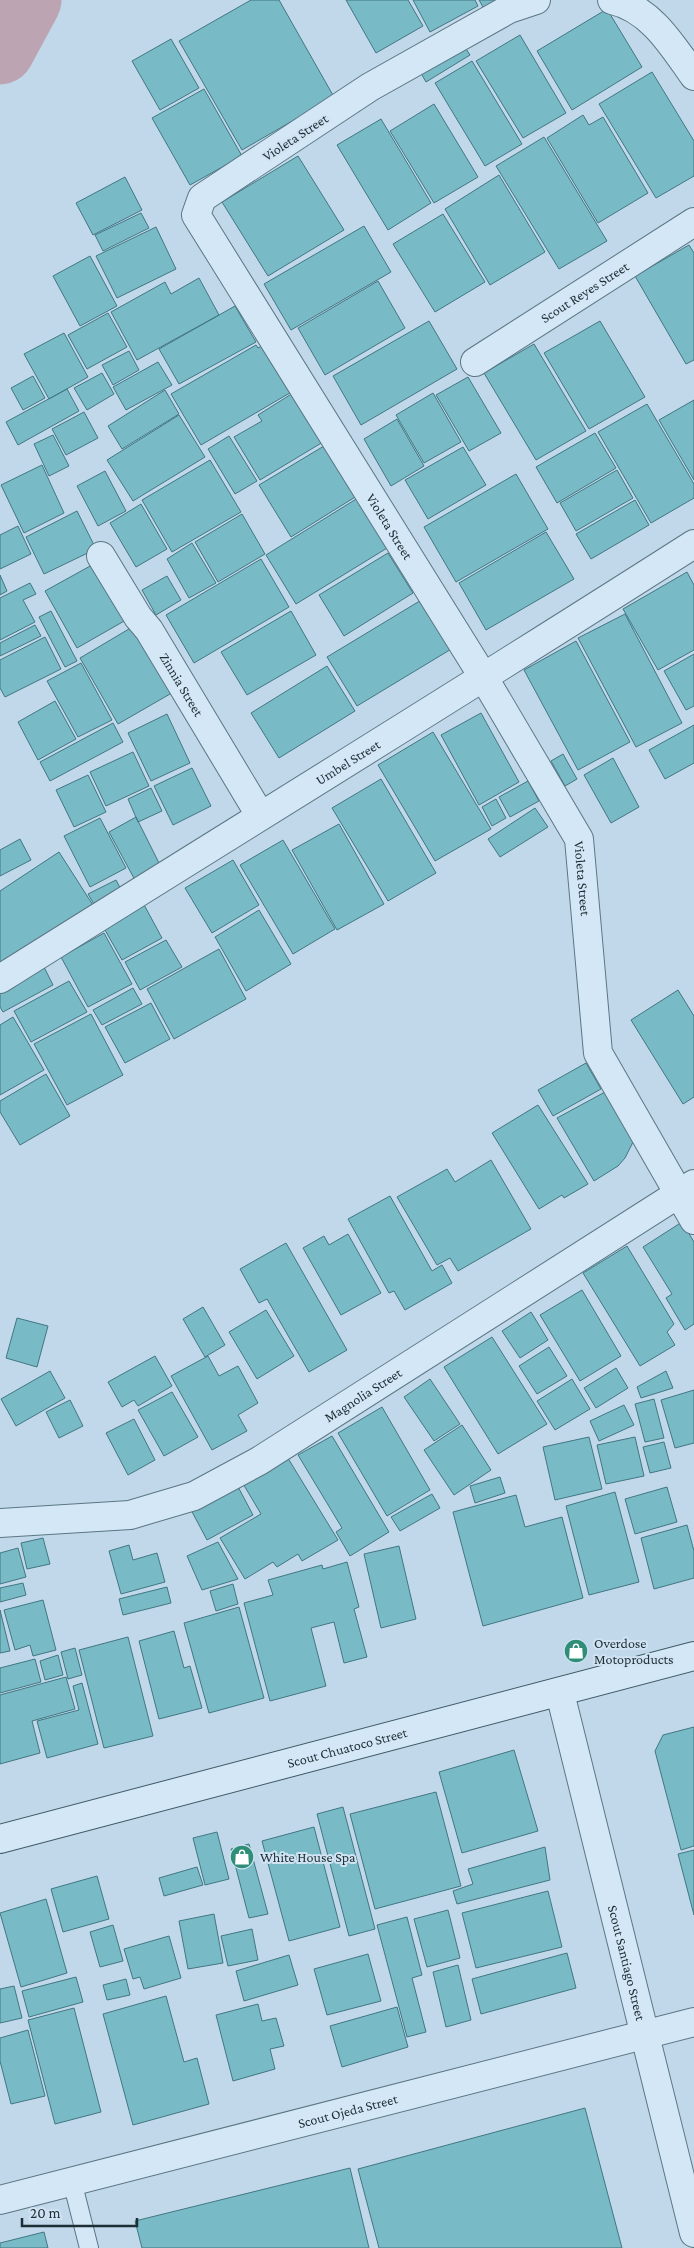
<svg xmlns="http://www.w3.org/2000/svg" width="694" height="2248" font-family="'Crimson Pro',serif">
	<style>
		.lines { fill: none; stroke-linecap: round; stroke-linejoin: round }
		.river { stroke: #bda4b2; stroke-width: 69 }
		.building { fill: #79bac7; stroke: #417781 }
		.lane-casing { stroke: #5a7783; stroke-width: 20 }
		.street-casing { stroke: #5a7783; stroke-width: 30 }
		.secondary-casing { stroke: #3d5b65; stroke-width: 30 }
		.lane { stroke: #d4e7f6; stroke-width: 18 }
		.street { stroke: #d4e7f6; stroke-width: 28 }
		.secondary { stroke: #d4e7f6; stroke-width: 28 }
		.labels { text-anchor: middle; stroke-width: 4; stroke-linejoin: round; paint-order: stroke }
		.street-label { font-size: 14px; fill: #1d2e34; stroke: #d0e3f3 }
		.poi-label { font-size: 14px; fill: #1d2e34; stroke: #d0e3f3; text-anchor: start }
	</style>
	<rect width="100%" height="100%" fill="#c1d8eb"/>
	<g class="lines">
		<path class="river" d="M0,50L27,0"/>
	</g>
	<path class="building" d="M251,0H279L334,97L242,150L179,41Z
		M346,0H408L423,26L376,53Z
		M413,0H475L478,6L430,32Z
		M479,0H506L488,16Z
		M607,9L642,67L572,110L537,51Z
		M520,35L566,113L523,138L476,61Z
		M171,39L199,88L160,110L132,61Z
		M461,41L470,55L426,82L418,68Z
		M472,61L522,144L485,166L435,83Z
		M652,72L694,141V176L656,198L599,104Z
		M204,89L242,156L190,185L152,118Z
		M434,104L478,177L434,203L390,131Z
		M583,115L589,125L603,117L648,193L598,223L547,138Z
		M381,119L431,203L388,230L337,145Z
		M544,137L607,241L559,269L496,166Z
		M298,156L344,230L268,276L222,202Z
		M499,175L545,252L490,285L445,209Z
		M125,177L142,210L93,235L76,203Z
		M141,213L149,228L103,251L95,235Z
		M443,214L485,282L435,312L393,244Z
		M364,226L391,272L291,330L264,284Z
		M156,227L176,269L117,298L96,256Z
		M689,245L694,253V360L686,364L635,276Z
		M90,256L117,306L80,326L53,276Z
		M199,278L219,315L137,360L111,312L165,282L171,294Z
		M378,281L405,328L325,375L298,328Z
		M235,306L256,342L179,384L159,349Z
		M108,313L127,347L87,369L68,335Z
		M429,321L457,369L361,425L333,376Z
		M600,321L645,397L589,429L544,353Z
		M64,333L88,377L49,399L24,354Z
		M273,340L300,387L201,445L171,394L256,345L258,348Z
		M534,344L586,431L536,460L484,373Z
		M129,351L139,370L113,385L102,365Z
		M158,362L172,385L126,410L113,387Z
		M102,373L114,394L87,410L74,388Z
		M33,376L45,398L23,410L11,388Z
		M468,377L501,433L469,451L436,395Z
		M67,389L79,411L18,445L6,422Z
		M165,390L179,414L122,449L108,426Z
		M293,393L323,442L260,480L234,437L262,421L258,415Z
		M433,393L461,442L424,463L396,415Z
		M694,400V480L659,420Z
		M647,404L694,484V498L651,523L598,432Z
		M84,412L98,438L66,455L52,429Z
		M179,415L205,457L133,501L107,460Z
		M397,419L424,466L391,486L364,439Z
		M595,433L616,468L557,503L536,467Z
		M53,435L69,466L49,476L34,444Z
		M229,436L257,481L235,494L208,449Z
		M329,443L360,494L291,537L259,485Z
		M463,447L486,485L428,519L405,480Z
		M210,460L241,512L172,552L142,500Z
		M42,465L64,513L24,533L1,485Z
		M617,470L633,498L576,531L560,503Z
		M105,471L126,511L98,526L77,486Z
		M516,474L548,529L456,582L424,527Z
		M361,496L392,545L296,604L266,555Z
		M635,500L649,525L591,559L576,534Z
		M141,504L167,549L136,567L110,523Z
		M77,511L96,549L44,574L26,537Z
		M242,514L265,554L218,582L195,542Z
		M18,526L31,554L0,569V535Z
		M546,532L574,579L486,630L459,583Z
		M192,543L216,583L189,598L167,559Z
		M388,553L413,593L344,636L319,595Z
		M261,559L289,607L194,663L166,615Z
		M101,560L133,616L77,648L45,591Z
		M687,572L694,585V650L658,670L623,609Z
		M0,575L7,591L0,595Z
		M167,576L181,600L156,615L142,590Z
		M30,583L36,594L23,600L35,622L0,640V598Z
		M423,599L453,648L357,706L327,657Z
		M51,611L77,661L65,667L39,617Z
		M291,611L316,655L247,695L221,652Z
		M625,614L682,723L636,747L578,638Z
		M139,623L177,690L118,724L80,658Z
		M35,625L41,636L0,656V643Z
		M45,637L61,669L5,697L0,688V660Z
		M576,641L630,742L578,770L524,670Z
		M694,654V706L686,710L664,671Z
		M81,663L112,720L78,737L47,681Z
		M327,666L355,711L279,758L251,713Z
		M55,701L76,739L38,760L18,722Z
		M481,713L519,782L479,805L441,735Z
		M167,714L190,763L151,781L128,733Z
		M113,723L123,742L50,781L40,762Z
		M694,725V763L665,779L649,750Z
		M433,732L491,829L435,861L378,765Z
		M133,752L149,786L106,806L90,772Z
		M563,754L577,779L565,786L551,761Z
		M613,758L639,807L611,823L584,775Z
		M192,768L211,806L173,825L154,786Z
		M88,775L106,812L74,827L56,790Z
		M381,779L436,873L388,901L332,808Z
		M528,781L539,801L510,817L499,797Z
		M151,788L162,811L138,822L128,799Z
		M496,799L506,818L492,826L482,807Z
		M535,808L548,827L500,857L488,839Z
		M136,817L162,869L136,882L109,832Z
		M100,818L126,868L90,887L64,836Z
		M339,824L384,904L337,930L292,850Z
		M20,839L31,860L0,876V850Z
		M283,840L335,929L293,954L240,865Z
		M59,852L98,913L0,977V891Z
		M233,860L259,905L212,933L185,888Z
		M116,880L125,897L98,911L88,894Z
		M142,901L162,938L122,960L101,923Z
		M259,910L291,964L246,991L215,937Z
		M104,933L132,984L88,1007L61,957Z
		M166,940L182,967L140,990L125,962Z
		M219,949L246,999L174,1039L147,989Z
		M44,967L53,985L3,1012L0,1007V990Z
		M69,981L87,1012L31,1042L14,1011Z
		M133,988L142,1004L102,1025L93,1010Z
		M678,990L694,1016V1097L683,1104L631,1020Z
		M151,1003L170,1039L125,1063L105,1027Z
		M91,1014L123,1075L67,1105L34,1044Z
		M13,1017L44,1070L0,1095V1025Z
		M586,1063L601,1089L553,1116L538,1090Z
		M46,1074L70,1116L20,1145L0,1112V1101Z
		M605,1092L634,1140L625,1158L618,1166L594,1181L557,1118Z
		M538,1105L588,1184L564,1198L562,1195L539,1209L492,1133Z
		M491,1160L531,1229L458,1271L450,1258L437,1265L397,1197L447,1169L455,1182Z
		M390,1196L432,1271L442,1265L452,1283L405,1310L394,1291L389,1293L348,1219Z
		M682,1222L694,1242V1324L685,1330L666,1298L672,1294L643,1247Z
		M348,1234L381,1293L341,1315L303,1248L324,1236L329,1245Z
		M286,1243L347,1350L309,1372L267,1299L259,1303L240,1269Z
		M627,1246L674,1324L667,1332L675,1345L640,1366L583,1273Z
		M582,1290L621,1356L580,1381L540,1315Z
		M203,1307L225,1345L205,1357L183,1319Z
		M266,1310L294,1356L257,1379L229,1332Z
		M531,1312L548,1340L520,1358L502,1331Z
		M17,1318L48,1326L37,1367L6,1358Z
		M492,1337L547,1424L498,1454L444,1367Z
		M549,1347L567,1376L537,1394L519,1366Z
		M155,1356L172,1386L138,1406L134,1400L122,1407L108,1382Z
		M208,1356L219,1376L238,1366L258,1403L238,1415L247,1431L212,1450L171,1376Z
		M616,1368L628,1388L596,1408L584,1388Z
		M50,1371L65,1398L16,1426L1,1399Z
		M666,1371L673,1388L641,1398L637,1387Z
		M430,1379L460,1424L434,1441L404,1397Z
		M572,1379L590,1409L555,1430L537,1401Z
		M694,1390V1443L675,1448L661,1400Z
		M172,1392L198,1437L164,1456L138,1410Z
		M654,1399L664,1438L645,1442L635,1404Z
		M70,1400L83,1426L59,1438L46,1412Z
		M624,1405L634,1425L599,1441L590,1421Z
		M382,1407L430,1490L387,1516L338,1433Z
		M134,1419L155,1460L128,1475L106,1433Z
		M462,1425L491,1470L454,1495L424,1450Z
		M332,1436L389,1532L350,1556L336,1532L342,1528L298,1455Z
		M589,1437L602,1489L555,1500L543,1447Z
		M635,1437L644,1476L606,1484L597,1445Z
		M664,1442L671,1468L650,1473L643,1447Z
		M286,1455L338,1540L302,1561L298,1554L277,1567L273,1562L245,1579L220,1538L261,1514L242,1482Z
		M500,1477L505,1493L475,1503L470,1486Z
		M236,1483L253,1515L207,1540L190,1508Z
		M667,1487L677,1522L635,1534L625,1499Z
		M615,1492L639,1582L589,1595L566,1506Z
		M432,1494L440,1508L400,1531L391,1517Z
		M516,1495L525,1527L562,1517L583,1598L483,1626L453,1512Z
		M687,1525L694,1551V1578L654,1589L641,1538Z
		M43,1538L50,1564L27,1569L21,1543Z
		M218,1542L238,1579L202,1590L187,1556Z
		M129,1545L133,1560L157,1553L165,1582L121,1594L109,1551Z
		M399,1546L416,1619L381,1628L364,1554Z
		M18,1548L26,1577L0,1584V1553Z
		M347,1562L359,1607L354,1609L367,1657L344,1663L334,1622L311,1628L326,1686L270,1701L244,1603L273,1595L268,1580L322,1565L323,1569Z
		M23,1583L26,1595L0,1602V1588Z
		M233,1584L238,1604L216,1611L210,1591Z
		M167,1587L171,1603L123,1615L119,1599Z
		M43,1600L56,1650L33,1656L30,1645L15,1650L4,1610Z
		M239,1607L264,1698L209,1713L184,1623Z
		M0,1610L10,1651L0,1653Z
		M174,1631L184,1668L190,1666L202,1708L159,1719L139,1641Z
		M128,1637L153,1736L104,1748L79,1650Z
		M75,1648L82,1675L68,1679L61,1652Z
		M58,1655L63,1675L45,1680L40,1661Z
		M35,1659L41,1682L0,1693V1668Z
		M66,1677L75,1709L32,1721L40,1753L0,1764V1695Z
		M82,1683L98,1744L47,1758L37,1721L79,1710L73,1686Z
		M694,1727V1846L681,1850L655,1751L663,1735Z
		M514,1750L538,1831L462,1853L439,1772Z
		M436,1792L461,1886L375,1909L350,1814Z
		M343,1807L375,1929L349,1936L317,1814Z
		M314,1827L340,1927L289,1941L262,1841Z
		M217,1832L229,1879L205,1885L193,1838Z
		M249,1844L268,1914L249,1918L231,1849Z
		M545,1847L550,1880L457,1904L453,1891L473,1884L468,1869Z
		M694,1850V1915L678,1854Z
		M197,1867L203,1885L164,1896L159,1878Z
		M97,1876L109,1919L63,1932L51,1889Z
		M548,1891L562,1947L476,1968L462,1913Z
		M46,1899L67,1973L21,1987L0,1913Z
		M448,1910L460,1958L427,1967L414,1919Z
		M214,1914L223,1963L188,1969L179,1921Z
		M407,1917L422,1975L412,1978L426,2032L407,2037L377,1925Z
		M113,1925L123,1961L100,1967L90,1932Z
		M252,1929L258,1960L228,1966L221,1936Z
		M169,1936L181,1978L144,1989L140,1977L133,1979L124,1949Z
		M567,1953L576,1988L481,2014L472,1979Z
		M368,1954L381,2001L327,2015L314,1969Z
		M289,1955L298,1985L244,2001L236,1971Z
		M458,1965L471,2020L446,2027L433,1972Z
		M76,1977L83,2002L29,2017L22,1991Z
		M126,1979L130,1995L107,2000L103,1985Z
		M14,1986L22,2018L0,2023V1989Z
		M166,1996L184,2062L197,2058L209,2104L133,2125L103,2014Z
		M258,2004L262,2021L276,2018L284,2046L270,2049L275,2069L233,2081L216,2015Z
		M397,2007L408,2047L342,2067L330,2026Z
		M74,2008L101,2112L55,2124L28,2020Z
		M28,2030L45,2096L11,2104L0,2061V2038Z
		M585,2108L622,2248H379L358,2169Z
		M350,2168L369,2248H142L135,2221Z
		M44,2232L48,2248H0V2243Z"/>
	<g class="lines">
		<g class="lane-casing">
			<path id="lane" d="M72,2181L89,2248"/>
		</g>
		<g class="street-casing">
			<g id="street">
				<path id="s1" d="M536,0L509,9L370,87L202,198L196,215L484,678L579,839L598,1053L694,1220"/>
				<path d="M612,0C651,9 672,45 694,76"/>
				<path id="s2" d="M475,362L694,222"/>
				<path id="s3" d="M101,556L138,617L149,630L260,815"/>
				<path id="s4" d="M0,979C231,834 464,691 694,544"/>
				<path id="s5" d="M0,1523L130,1515L194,1496L259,1461L694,1184"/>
				<path id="s6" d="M560,1693L694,2233"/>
				<path id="s7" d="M0,2200L694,2022"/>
			</g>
		</g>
		<g class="secondary-casing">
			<g id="secondary">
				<path id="s8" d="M0,1839L694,1656"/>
			</g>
		</g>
		<use href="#lane" class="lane"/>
		<use href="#street" class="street"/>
		<use href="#secondary" class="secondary"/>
	</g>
	<defs>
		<g id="shop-disc" transform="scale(1.25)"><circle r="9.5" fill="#2e8e76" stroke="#d0e3f3"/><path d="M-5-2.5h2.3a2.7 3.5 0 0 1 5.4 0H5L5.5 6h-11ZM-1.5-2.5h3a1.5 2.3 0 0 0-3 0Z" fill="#fff"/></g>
	</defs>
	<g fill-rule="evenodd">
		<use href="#shop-disc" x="576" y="1651"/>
		<use href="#shop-disc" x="242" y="1857"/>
	</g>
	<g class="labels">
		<g class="street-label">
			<text transform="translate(295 137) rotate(-33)" y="5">Violeta Street</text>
			<text dy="5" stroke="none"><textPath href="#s2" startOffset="130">Scout Reyes Street</textPath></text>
			<text dy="5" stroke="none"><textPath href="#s1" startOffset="774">Violeta Street</textPath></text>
			<text dy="5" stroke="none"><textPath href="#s3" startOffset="152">Zinnia Street</textPath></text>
			<text dy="5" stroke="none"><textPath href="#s4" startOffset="410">Umbel Street</textPath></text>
			<text dy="5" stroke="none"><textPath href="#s1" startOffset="1179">Violeta Street</textPath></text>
			<text dy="5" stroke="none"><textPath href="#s5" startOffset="394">Magnolia Street</textPath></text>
			<text dy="5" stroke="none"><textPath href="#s8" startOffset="359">Scout Chuatoco Street</textPath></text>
			<text dy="5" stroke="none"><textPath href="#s6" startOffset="278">Scout Santiago Street</textPath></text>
			<text dy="5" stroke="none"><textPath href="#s7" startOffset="359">Scout Ojeda Street</textPath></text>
		</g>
		<g class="poi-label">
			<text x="594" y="1648">Overdose<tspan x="594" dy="16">Motoproducts</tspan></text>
			<text x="260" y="1862">White House Spa</text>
		</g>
	</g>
	<path d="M22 2218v8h115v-8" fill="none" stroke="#1d2e34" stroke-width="2.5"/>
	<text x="30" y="2218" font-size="15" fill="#1d2e34" stroke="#d0e3f3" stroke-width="4" paint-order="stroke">20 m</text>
</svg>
